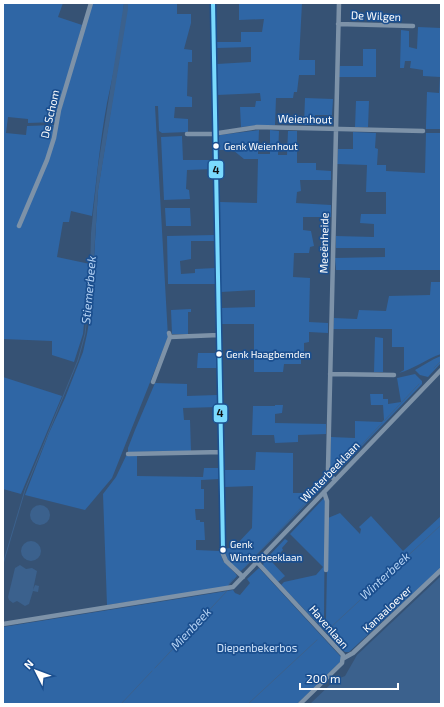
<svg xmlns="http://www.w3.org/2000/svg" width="444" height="707" font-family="'Exo 2',sans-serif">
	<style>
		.green { fill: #2f66a5 }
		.water { fill: #3b618d }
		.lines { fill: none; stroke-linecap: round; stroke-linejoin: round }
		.stream { stroke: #3b618d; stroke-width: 1 }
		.minor { stroke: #7d92a8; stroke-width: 4.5 }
		.bus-1-casing { stroke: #1b4f8f; stroke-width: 7 }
		.bus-1 { stroke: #7adafe; stroke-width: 4 }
		.bus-dot { fill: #fff; stroke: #1b4f8f; stroke-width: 1.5 }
		.labels { text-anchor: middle; stroke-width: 3.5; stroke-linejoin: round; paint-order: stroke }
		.bus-label { font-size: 10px; fill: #fff; stroke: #1b4f8f; text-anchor: start }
		.street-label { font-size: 11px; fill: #fff; stroke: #1b4f8f }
		.park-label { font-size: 11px; fill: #cfe3fa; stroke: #1b4f8f }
		.water-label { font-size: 12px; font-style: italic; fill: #b5d3f5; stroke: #1b4f8f }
		.line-badge { stroke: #1b4f8f; stroke-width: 1.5 }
		.pale-badge-label { font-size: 11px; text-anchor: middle; font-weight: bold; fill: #111 }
	</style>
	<rect width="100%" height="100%" fill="#365274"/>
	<path class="green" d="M3,3H63L58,17L82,25L55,122L28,123V119L8,117L6,133L26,135L27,126L54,125L53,130L61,110L92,3H124C122,37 114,70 107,103C100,140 97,178 92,216L71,211L69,222H63L57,257L90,264L83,334L74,362L52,355V341L3,339Z
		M128,3H177V14H191V23L184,49L192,50V62H188L187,96L192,97V107H175L174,118L188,119V132L162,133L159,131L158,106H155L168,337L112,478L85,510L25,495L49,433L65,398L83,352L87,334L91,310L98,190Z
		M240,3H302L299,60H315V75H299L297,92H294L293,98H276L275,125H260L241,127L240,107H255L256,101H261L260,93L217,95V64L251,62V47L217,48L216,42H241V32H262L264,19L239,20V4Z
		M418,27L441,28V129H426V125L427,92L439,93L440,77L423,76V70L410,68L411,61H405L404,68H400L401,30L409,31V47L417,49Z
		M363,49H376V77H339L340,66H363Z
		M305,98L333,99L332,115H315L314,125H304Z
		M356,101H369L368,127H355Z
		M259,130L258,154H270V130L279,131L278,155H287L288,131H297V163H316V170L331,171V180H300L301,191L297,192L296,203L331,205V217H303V230L311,231L314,246L310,247L309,253H294L293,277L310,278L309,322L328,323V333L309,332V342L304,343V357L301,358V364H284L283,372H254V324H221V308L255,307V290L221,292L220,202L257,203L258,159H244L233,150H219V137L220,135Z
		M353,132L376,133L375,148L378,149L377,165H386V171L425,173L426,133H441V270H336L335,258L385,257V248H336V236L374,237V224L360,223L361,214H386V192H366L367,165L337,164L338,149H353Z
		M182,136L183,160H213V169L187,170L186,189L189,190L190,199L164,200L161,137Z
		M165,208H190L191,226H166Z
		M215,235V241H191V259L180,261L181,274L195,273V269L216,268V284H168L167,236Z
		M431,282H441V354C426,359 414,369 399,373L404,370V347H392V329H333L334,318L357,319L359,310L386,311L389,296L430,295Z
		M191,309V312H188V334H172L171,310Z
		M375,337L383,338V372H374Z
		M198,353H217L218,368H197Z
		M441,356V363L428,377L420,375L415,370L434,359Z
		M415,374L422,381V384L335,474H332L329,471L331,437L355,438V421L382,422L384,420L383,405H371L370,394H383V399H388V404L401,402L397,378Z
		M3,377L62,396L21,494L3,489Z
		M155,383L187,384V396L217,395L218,407L183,408L184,420H190L191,451L128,452V448L135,430Z
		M275,405H283L282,413L275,414V423L326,424V434L298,435V442L275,443L274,435H252L253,406H275Z
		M256,452L293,453V493H313L325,481L326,484L241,571C232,567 224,559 226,549L232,547L237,544L252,528L253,486L225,487L224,470H255Z
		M126,456H137V476L203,477L204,468H219V479L201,480V489H204V509H195L196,520H200V522H204L205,540H196V550L220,551L223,561L235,573L237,576L227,587L107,605L103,494L116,477Z
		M325,497L324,620L326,619L328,518L340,513L360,534L361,529L359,527L371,516L403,551L441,516V568L349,652H345L340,647L281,585L284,582L316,575L323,567L290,534Z
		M285,539L288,541L282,548L283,550L272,562L285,576L278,582L263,566L264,561Z
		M259,568L341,657V660L339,663L297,704H3V627L233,590L235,593L240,595L250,583L247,579Z"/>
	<path class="water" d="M124,3H128V9L98,191L93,272H90L91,233L98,166Z
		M30 515a10 10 0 1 1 20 0a10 10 0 1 1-20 0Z
		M21 551a10 10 0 1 1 20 0a10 10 0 1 1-20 0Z
		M20,565L26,569L32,568L37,571L33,590L35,585L39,586L38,592L33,591L29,604L25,606L17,601L13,603L9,600L8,597L15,568Z
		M441,576V704H310L335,680L345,676L357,655Z"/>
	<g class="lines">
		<path class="stream" d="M434,368L441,361
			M384,421L419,384
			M335,473L382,423
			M3,564L25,490L78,360L85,334L92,271
			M244,568L313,495
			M229,584L233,579
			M330,628L441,525
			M155,668L227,591
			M121,704L152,671
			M248,704L317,640"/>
		<path class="minor" d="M213,3L223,554L226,561L243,577
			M338,24L413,26
			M187,134H212L257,127L423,131
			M19,226L47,160L54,138L59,110L91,3
			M170,337L219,335
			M330,374L394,375
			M153,382L170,337L169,333
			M128,454L222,452
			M335,480L330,475L328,469L339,3
			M324,492L327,501L326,570
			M257,562L343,655L342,663L300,704
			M3,624L233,587L441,370
			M344,658L353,653L441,570"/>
		<g class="bus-1-casing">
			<path id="bus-1" d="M213,3L223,550"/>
		</g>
		<use href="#bus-1" class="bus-1"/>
	</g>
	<g class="bus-dot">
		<circle cx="216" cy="146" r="3.5"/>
		<circle cx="219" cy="354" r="3.5"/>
		<circle cx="223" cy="550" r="3.5"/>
	</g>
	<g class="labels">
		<g class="bus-label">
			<text x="224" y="150">Genk Weienhout</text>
			<text x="226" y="358">Genk Haagbemden</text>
			<text x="230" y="548">Genk<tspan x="230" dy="13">Winterbeeklaan</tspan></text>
		</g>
		<g class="street-label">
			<text transform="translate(376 16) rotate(2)" y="4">De Wilgen</text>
			<text transform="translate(50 114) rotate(-77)" y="4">De Schom</text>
			<text transform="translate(305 119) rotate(1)" y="4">Weienhout</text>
			<text transform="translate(324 243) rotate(-89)" y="4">Meeënheide</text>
			<text transform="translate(330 472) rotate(-46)" y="4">Winterbeeklaan</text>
			<text transform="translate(387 609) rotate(-43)" y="4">Kanaaloever</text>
			<text transform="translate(329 627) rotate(49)" y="4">Havenlaan</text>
		</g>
		<g class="park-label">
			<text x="257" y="652">Diepenbekerbos</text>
		</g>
		<g class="water-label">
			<text transform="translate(89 290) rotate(-85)" y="4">Stiemerbeek</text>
			<text transform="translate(385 576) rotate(-43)" y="4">Winterbeek</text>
			<text transform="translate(191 629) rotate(-47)" y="4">Mienbeek</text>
		</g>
	</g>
	<g class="line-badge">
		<rect x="208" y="160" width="16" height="19" rx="4" fill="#7adafe"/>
		<rect x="213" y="404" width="15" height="19" rx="4" fill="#7adafe"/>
	</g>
	<g class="pale-badge-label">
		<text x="216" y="174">4</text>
		<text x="220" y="417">4</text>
	</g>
	<rect width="444" height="707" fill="none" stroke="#ffffff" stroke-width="8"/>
	<g transform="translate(36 671) rotate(312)" stroke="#1b4f8f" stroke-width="3" paint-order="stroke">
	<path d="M0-3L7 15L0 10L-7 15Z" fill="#ffffff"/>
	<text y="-6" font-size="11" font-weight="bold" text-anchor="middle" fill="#ffffff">N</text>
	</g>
	<path d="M300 683v6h98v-6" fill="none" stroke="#ffffff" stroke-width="2"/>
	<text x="306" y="683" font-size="12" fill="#ffffff" stroke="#1b4f8f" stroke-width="3" paint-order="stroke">200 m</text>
</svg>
